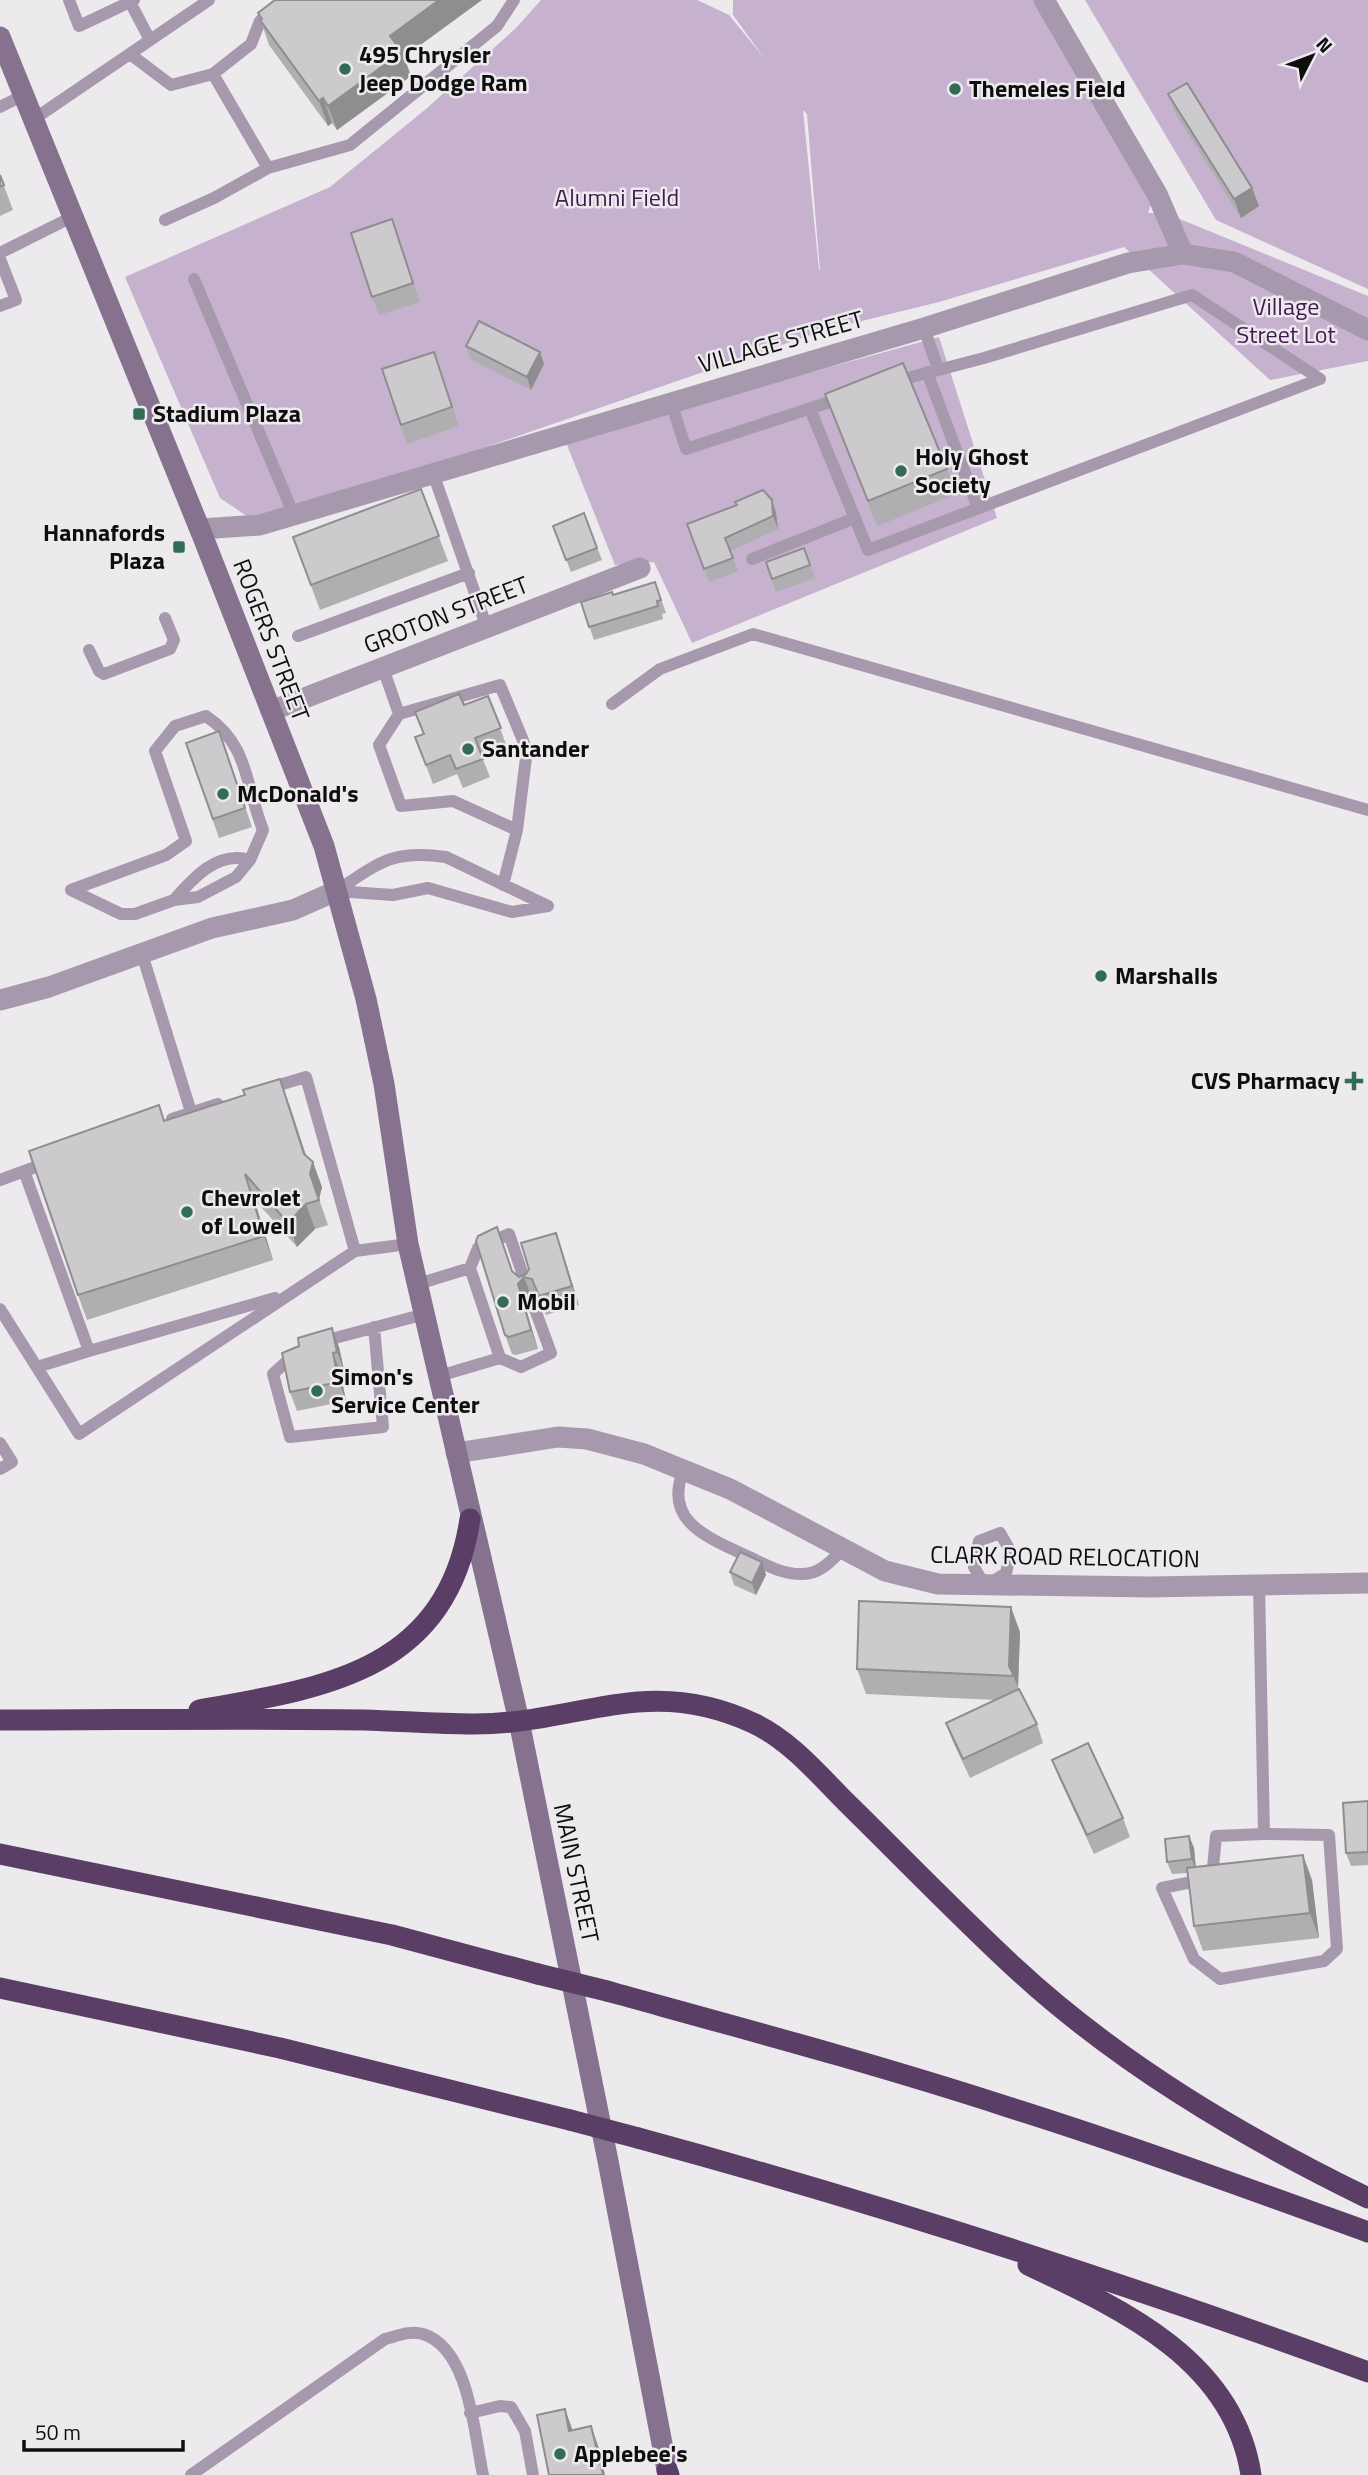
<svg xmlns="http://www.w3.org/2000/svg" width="1368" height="2475" font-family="'Titillium Web',sans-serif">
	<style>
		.green { fill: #c6b1ce; fill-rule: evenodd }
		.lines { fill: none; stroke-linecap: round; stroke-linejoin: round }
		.service { stroke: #a799ad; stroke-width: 12 }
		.minor { stroke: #a799ad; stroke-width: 21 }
		.tertiary { stroke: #a799ad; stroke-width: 21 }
		.secondary { stroke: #86728e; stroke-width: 21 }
		.motorway { stroke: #5a3e65; stroke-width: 21 }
		.motorway-bridge { stroke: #5a3e65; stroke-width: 21 }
		.wall { fill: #afaeb0 }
		.shaded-wall { fill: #8f8d90 }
		.building { fill: #cccacd; stroke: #8f8d90; stroke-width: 2 }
		.poi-dot { fill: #326c56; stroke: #eceaed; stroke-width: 2.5 }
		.labels { text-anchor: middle; stroke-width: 5; stroke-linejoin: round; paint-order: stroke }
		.poi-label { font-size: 24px; font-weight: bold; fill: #0f0e0f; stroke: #eceaed; text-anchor: start }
		.park-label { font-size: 24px; fill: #421a51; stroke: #eceaed }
		.street-label { font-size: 24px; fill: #0f0e0f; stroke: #eceaed }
	</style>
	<rect width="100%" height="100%" fill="#eceaed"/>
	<path class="green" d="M541,0H697L729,15L765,59L733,15V0H1038L1151,203L1148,213H1165L1368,296V361L1270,380L1124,247L939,302L825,330L260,525L220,498L125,277L330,187L426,109L516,28ZM803,110L807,114L820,271L819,270Z
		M1085,0H1368V289L1216,220Z
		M939,337L997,518L692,643L654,562L615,565L565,440Z"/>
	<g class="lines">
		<path class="service" d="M69,0L79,26L134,0
			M129,0L150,40
			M130,54L171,85L213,74L251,44L260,21L287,0
			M0,107L24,95
			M34,119L209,0
			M268,168L350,145L497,26L514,0
			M165,220L214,198L268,168L213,74
			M0,253L74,216
			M0,259L16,300L0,306
			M194,279L294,515
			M924,328L938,369
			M927,372L978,508
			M671,402L686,449L842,398
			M810,409L868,550L1320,379L1192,295L984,358L896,381
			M433,473L487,628
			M752,559L855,518
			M298,636L469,573
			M89,650L99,671L104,674L170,649L174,640L165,618
			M383,668L399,714L379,745L401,806L453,801L517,830L503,885
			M612,704L660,669L753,634L1368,810
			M399,714L500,685L527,750L517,830
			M206,716C249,745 245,784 263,830L250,860L236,877L198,897L174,900L135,914H121L71,890L166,855L186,841L155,751L175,726Z
			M336,891C379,863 392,849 446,857L548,906
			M336,891L393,895L428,888L512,912L548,906
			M174,900C193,878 218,850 250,860
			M142,954L191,1112
			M269,1088L306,1077L355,1251
			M172,1119L218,1104
			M24,1171L89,1351L275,1298
			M0,1180L49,1162
			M470,1268L478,1248L509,1234L527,1287
			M418,1284L470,1268L500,1358L439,1376
			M0,1309L79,1434L355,1251L408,1244
			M320,1342L425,1314
			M295,1354L273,1374L290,1437L383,1427L374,1327
			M500,1358L521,1367L551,1353L533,1304
			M37,1367L89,1351
			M0,1443L12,1462L0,1469
			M684,1469C662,1521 707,1537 747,1556C765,1564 782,1575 803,1574C820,1574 831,1561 843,1549
			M1000,1533L1011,1552L1006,1573L985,1586L974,1567L979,1541Z
			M1259,1585L1264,1834L1329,1835L1337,1949L1324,1961L1220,1979L1194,1959L1162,1888L1212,1878L1216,1836L1264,1834
			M470,2413L500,2406L511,2407L525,2431L533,2475
			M191,2475L385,2339C397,2336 411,2330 423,2334C470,2349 474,2434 483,2475"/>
		<path class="minor" d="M1044,0L1157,194L1183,254
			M200,529L260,525L924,328L1128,263L1183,254L1234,262L1368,330
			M271,711L640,568
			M0,1000L49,987L212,928L293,910L336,891"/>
		<path class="tertiary" d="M456,1453L558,1437L587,1439L644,1454L730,1489L885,1571L938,1584L1150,1587L1368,1583"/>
		<path class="secondary" d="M0,37L203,537L324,846L366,999L384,1084L408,1244L519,1721L608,2161L668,2475"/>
		<path class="motorway" d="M199,1710C325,1688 447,1671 470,1519
			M0,1720C121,1720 243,1718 364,1720C400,1721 436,1724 472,1724C577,1725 645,1673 753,1723C790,1740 819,1775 847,1803C902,1857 956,1913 1013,1966C1116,2062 1241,2136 1368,2198
			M0,1854L392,1935L538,1974
			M0,1988L280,2048L570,2120
			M607,1991C741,2028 876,2064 1008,2107C1129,2145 1249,2189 1368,2232
			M638,2138C885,2205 1128,2284 1368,2372
			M1028,2265C1122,2309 1234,2360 1251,2475
			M667,2470L669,2475"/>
		<path class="motorway-bridge" d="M538,1974L607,1991
			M570,2120L638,2138"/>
	</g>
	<path class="wall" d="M258,13L404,57L411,76L337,130L332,123L328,126L269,45Z
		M1168,94L1252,188L1259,206L1241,218L1175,113Z
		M0,175L13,210L0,216Z
		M392,219L420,302L379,315L372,297Z
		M466,346L544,364L531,390L470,359Z
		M434,352L459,426L407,444L382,369Z
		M825,394L947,469L956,494L877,526Z
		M421,489L448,561L320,610L293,537Z
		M772,500L776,513L778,529L730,551L738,571L709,582L687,524Z
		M584,513L602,560L571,572L553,526Z
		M804,548L815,578L776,592L766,562Z
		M655,582L666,613L662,614L663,619L594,640L581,602L613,595Z
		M488,696L507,747L482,757L490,777L463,788L457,774L433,784L415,737L423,734L415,712L464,705Z
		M186,743L226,750L252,827L219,838Z
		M289,1103L306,1155L322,1187L319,1199L328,1225L315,1229L297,1247L254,1199L273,1260L87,1320L78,1295L165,1120Z
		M562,1251L579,1305L546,1315L539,1298L531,1296L524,1303L538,1349L516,1355L512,1354L505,1335L513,1272L519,1277L526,1274Z
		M332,1328L339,1347L344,1370L340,1371L346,1401L297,1411L290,1392L299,1346Z
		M762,1562L766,1575L756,1595L734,1585L730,1572Z
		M1020,1632L1018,1687L1037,1724L1043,1743L970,1778L953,1742L946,1723L996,1700L866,1694L857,1669Z
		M1052,1760L1123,1818L1130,1837L1094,1854L1059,1778Z
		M1368,1801V1865L1351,1866L1346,1853Z
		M1189,1836L1194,1848L1196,1867L1312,1880L1319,1938L1203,1951L1194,1926L1188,1873L1172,1874L1167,1862Z"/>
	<path class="shaded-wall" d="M439,0H482L404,57L411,76L337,130L328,106L390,36Z
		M323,98L332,123L328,126L319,101Z
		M1252,188L1259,206L1241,218L1234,199Z
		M540,352L544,364L531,390L527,377Z
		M772,500L776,513L778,529L773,516Z
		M280,1079L311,1171L313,1162L322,1187L319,1199L310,1174Z
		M245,1174L254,1199L273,1260L264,1236Z
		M306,1204L315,1229L297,1247L288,1223Z
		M556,1233L562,1251L579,1305L572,1286Z
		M524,1277L531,1296L524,1303L538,1349L531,1330L518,1284Z
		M332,1328L339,1347L344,1370L337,1352Z
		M333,1353L340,1371L346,1401L339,1382Z
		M762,1562L766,1575L756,1595L752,1583Z
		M1011,1607L1020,1632L1018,1687L1009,1666Z
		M1189,1836L1194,1848L1196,1872L1192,1859Z
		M1303,1855L1312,1880L1319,1938L1310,1913Z
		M565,2409L574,2434L569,2431Z
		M591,2426L600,2451L605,2475H603Z"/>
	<path class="building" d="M275,0H439L390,36L402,52L328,106L323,98L319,101L260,20L262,19L258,13Z
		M1187,83L1252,188L1234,199L1168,94Z
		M0,175L4,185L0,187Z
		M392,219L413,283L372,297L351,233Z
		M479,321L540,352L527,377L466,346Z
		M434,352L452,407L401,425L382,369Z
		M903,363L947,469L868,501L825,394Z
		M421,489L439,536L311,585L293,537Z
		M763,490L772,500L773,516L725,538L733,558L704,569L687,524L737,505L735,502Z
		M584,513L597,548L566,560L553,526Z
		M804,548L810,565L772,579L766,562Z
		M655,582L661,600L657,601L658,606L589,627L581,602L612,592L613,595Z
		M459,694L464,705L488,696L501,728L475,738L483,759L456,769L450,755L426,765L415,737L424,734L415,712Z
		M219,731L245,808L213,819L186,743Z
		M280,1079L304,1154L313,1162L310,1174L319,1200L306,1204L288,1223L245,1174L264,1236L78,1295L29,1151L159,1105L164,1121L245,1095L243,1090Z
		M497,1227L512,1271L519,1277L526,1274L529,1269L521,1243L556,1233L572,1286L539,1296L532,1279L524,1277L518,1284L531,1330L509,1337L505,1335L476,1241L478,1236Z
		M332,1328L337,1352L333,1353L339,1382L290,1392L282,1353L299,1346L298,1338Z
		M740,1552L762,1562L752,1583L730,1572Z
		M859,1601L1011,1607L1009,1666L1014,1676L857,1669Z
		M1019,1689L1037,1724L963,1759L946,1723Z
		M1088,1743L1123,1818L1087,1835L1052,1760Z
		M1368,1801V1852L1346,1853L1343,1803Z
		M1189,1836L1192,1859L1167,1862L1165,1839Z
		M1303,1855L1310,1913L1194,1926L1187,1868Z
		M565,2409L569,2431L591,2426L603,2475H549L537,2415Z"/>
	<g class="poi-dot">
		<circle cx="345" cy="69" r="7"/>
		<circle cx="955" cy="89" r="7"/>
		<rect x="132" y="407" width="14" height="14" rx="3.5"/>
		<circle cx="901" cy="471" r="7"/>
		<rect x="172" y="540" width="14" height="14" rx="3.5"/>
		<circle cx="468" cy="749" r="7"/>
		<circle cx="223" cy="794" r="7"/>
		<circle cx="1101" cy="976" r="7"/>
		<path d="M1350.5 1070.5h7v7h7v7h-7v7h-7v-7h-7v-7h7z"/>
		<circle cx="187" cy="1212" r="7"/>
		<circle cx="503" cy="1302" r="7"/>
		<circle cx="317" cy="1391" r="7"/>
		<circle cx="560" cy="2454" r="7"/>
	</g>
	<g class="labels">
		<g class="poi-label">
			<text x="359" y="63">495 Chrysler<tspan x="359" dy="28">Jeep Dodge Ram</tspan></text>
			<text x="969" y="97">Themeles Field</text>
			<text x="153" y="422">Stadium Plaza</text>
			<text x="915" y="465">Holy Ghost<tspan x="915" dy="28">Society</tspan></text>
			<text x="165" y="541" text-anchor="end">Hannafords<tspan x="165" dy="28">Plaza</tspan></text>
			<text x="482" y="757">Santander</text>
			<text x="237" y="802">McDonald's</text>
			<text x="1115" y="984">Marshalls</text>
			<text x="1340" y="1089" text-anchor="end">CVS Pharmacy</text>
			<text x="201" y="1206">Chevrolet<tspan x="201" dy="28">of Lowell</tspan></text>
			<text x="517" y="1310">Mobil</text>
			<text x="331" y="1385">Simon's<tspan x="331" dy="28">Service Center</tspan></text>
			<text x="574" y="2462">Applebee's</text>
		</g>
		<g class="park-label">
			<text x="617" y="206">Alumni Field</text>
			<text x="1286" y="315">Village<tspan x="1286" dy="28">Street Lot</tspan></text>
		</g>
		<g class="street-label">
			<text transform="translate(781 342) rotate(-16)" y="8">VILLAGE STREET</text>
			<text transform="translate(446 615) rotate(-21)" y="8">GROTON STREET</text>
			<text transform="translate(271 640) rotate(69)" y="8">ROGERS STREET</text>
			<text transform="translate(1065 1557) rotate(1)" y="8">CLARK ROAD RELOCATION</text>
			<text transform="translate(576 1873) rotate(78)" y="8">MAIN STREET</text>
		</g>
	</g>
	<g transform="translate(1312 56) rotate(48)" stroke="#eceaed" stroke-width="5" paint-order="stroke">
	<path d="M0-5L12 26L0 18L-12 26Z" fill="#0f0e0f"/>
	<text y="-10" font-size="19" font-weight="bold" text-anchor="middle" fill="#0f0e0f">N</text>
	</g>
	<path d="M24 2440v10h159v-10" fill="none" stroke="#0f0e0f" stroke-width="3.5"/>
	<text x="35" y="2440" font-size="21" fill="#0f0e0f" stroke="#eceaed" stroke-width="5" paint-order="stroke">50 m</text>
</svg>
